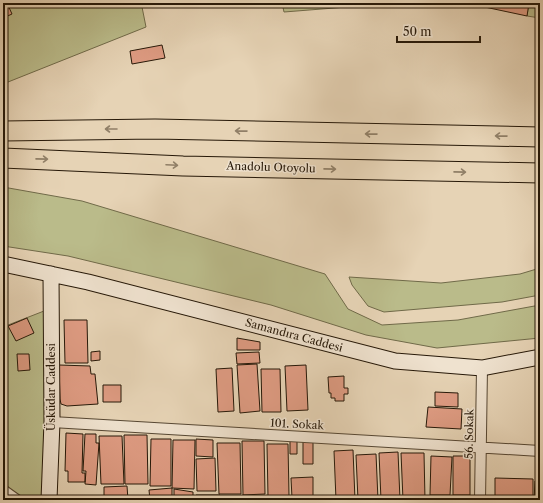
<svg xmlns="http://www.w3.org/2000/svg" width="543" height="503" font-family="'Libre Caslon Text',serif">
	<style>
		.green { fill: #babb8a; stroke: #706a49 }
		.building { fill: #de9b82; stroke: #261808 }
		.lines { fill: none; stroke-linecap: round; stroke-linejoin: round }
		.minor-casing { stroke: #564733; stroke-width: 12 }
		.secondary-casing { stroke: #261808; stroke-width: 17 }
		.motorway-casing { stroke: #261808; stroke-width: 21 }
		.minor { stroke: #efe2cf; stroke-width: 10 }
		.secondary { stroke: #efe2cf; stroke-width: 15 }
		.motorway { stroke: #e6d3b5; stroke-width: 19 }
		.oneway { stroke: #907f67 }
		.labels { text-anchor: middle; stroke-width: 3; stroke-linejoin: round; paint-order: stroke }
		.street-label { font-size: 11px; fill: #261808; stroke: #efe2cf }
	</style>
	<rect width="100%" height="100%" fill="#e6d3b5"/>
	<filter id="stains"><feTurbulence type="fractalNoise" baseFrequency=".005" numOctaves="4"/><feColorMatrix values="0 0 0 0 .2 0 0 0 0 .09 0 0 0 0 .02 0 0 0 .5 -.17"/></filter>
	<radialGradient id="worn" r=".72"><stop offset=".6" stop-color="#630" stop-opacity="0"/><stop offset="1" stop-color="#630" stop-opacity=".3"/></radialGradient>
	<path class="green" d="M3,3H144L142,7L146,27L3,84Z
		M282,3H373L372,5L284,12Z
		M529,3H540V18L527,16Z
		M3,187L82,201L325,274L348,309L382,325L458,320L540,305V338L437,348L366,335L271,305L68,256L3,246Z
		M540,268V295L502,302L384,312L368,306L352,285L349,277L441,283L520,274Z
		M44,311L46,418L43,500C27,500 16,498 3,488V327Z"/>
	<path class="building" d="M3,3H7L12,14L3,18Z
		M480,3H529L527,16L480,6Z
		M162,45L165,58L132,64L130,51Z
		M27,318L34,333L16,341L8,326Z
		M64,320H87L88,363H65Z
		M237,338L260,342V350H237Z
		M100,351V360L91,361V352Z
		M259,352L260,363L237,364L236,353Z
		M17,354H29L30,370L18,371Z
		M257,364L260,411L240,413L237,365Z
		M59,365L90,366L91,374H95L98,404L67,406L61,404L60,399Z
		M306,365L308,410L287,411L285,366Z
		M232,368L234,411L218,412L216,369Z
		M261,369H280L281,412H262Z
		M344,376V388H348V394H344V401H335V398H331V393H329L328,377Z
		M103,385H121V402H103Z
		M435,392L458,393V407L435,406Z
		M428,407L462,409L461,429L426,427Z
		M66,433L83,434L82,473H85V482H68V471H65Z
		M85,434H96V443H99L96,485L85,484L86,471H83Z
		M124,435H147L148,484H125Z
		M99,436H122L124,484H101Z
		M151,439H171V486H150Z
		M196,439L213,440V457L196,456Z
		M173,440H195L194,489L172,488Z
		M290,440H297V454H290Z
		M242,441H264L265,494L243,495Z
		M303,441H313V464H303Z
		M217,443H240L241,494H219Z
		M267,444H288L289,496L268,497Z
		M353,450L355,500H336L334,451Z
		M398,452L400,500H381L379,453Z
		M401,453H424L425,500H403Z
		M376,454L378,500H358L356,455Z
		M431,456L452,457L450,495H430Z
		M453,456H470V495H453Z
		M215,458L216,491H197L196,459Z
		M313,477V497L292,498L291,478Z
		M495,478L533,479V500H495Z
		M535,481H540V500H534Z
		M127,486L128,500H104V487Z
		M172,488V500H150L149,490Z
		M174,489L193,492V500H174Z
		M196,495H220V500H196Z
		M243,496V500H221V497Z
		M246,498H268V500H246Z
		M434,499L465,500H434Z"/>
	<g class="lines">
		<g class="minor-casing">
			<path id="minor" d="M52,422L540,451
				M3,490L17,500
				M480,500L482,368"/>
		</g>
		<g class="secondary-casing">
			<path id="secondary" d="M3,264L88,282L395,361L482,368L540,357
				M49,500L52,422L51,274"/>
		</g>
		<g class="motorway-casing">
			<path id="motorway" d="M3,131L155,129L540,137
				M3,158L183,166L540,173"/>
		</g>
		<use href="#minor" class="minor"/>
		<use href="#secondary" class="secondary"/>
		<use href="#motorway" class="motorway"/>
	</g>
	<defs><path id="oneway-shaft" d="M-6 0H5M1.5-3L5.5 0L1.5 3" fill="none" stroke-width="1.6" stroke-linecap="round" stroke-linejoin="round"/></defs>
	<g class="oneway">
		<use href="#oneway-shaft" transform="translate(111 129) rotate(180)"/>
		<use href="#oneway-shaft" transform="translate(241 131) rotate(-179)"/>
		<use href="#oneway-shaft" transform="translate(371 134) rotate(-179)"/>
		<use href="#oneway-shaft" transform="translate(501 136) rotate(-179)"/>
		<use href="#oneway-shaft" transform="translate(42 159) rotate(1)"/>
		<use href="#oneway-shaft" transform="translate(172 165) rotate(3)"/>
		<use href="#oneway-shaft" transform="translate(330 169) rotate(1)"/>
		<use href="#oneway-shaft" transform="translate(460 172) rotate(1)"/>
	</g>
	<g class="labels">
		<g class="street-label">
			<text transform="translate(271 167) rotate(2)" y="4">Anadolu Otoyolu</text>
			<text transform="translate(294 335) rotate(15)" y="4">Samandıra Caddesi</text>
			<text transform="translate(51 387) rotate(-90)" y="4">Üsküdar Caddesi</text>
			<text transform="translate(297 424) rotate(3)" y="4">101. Sokak</text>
			<text transform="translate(469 434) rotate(-89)" y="4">56. Sokak</text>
		</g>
	</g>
	<rect width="543" height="503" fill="none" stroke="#e6d3b5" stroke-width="16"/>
	<rect x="4" y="4" width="535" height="495" fill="none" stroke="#261808" stroke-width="2"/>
	<rect x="8" y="8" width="527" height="487" fill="none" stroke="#261808"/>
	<path d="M397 36v6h83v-6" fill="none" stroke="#261808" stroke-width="2"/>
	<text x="403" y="36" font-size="12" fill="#261808" stroke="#efe2cf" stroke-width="3" paint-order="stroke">50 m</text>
	<rect width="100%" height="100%" filter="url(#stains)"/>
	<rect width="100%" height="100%" fill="url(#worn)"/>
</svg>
